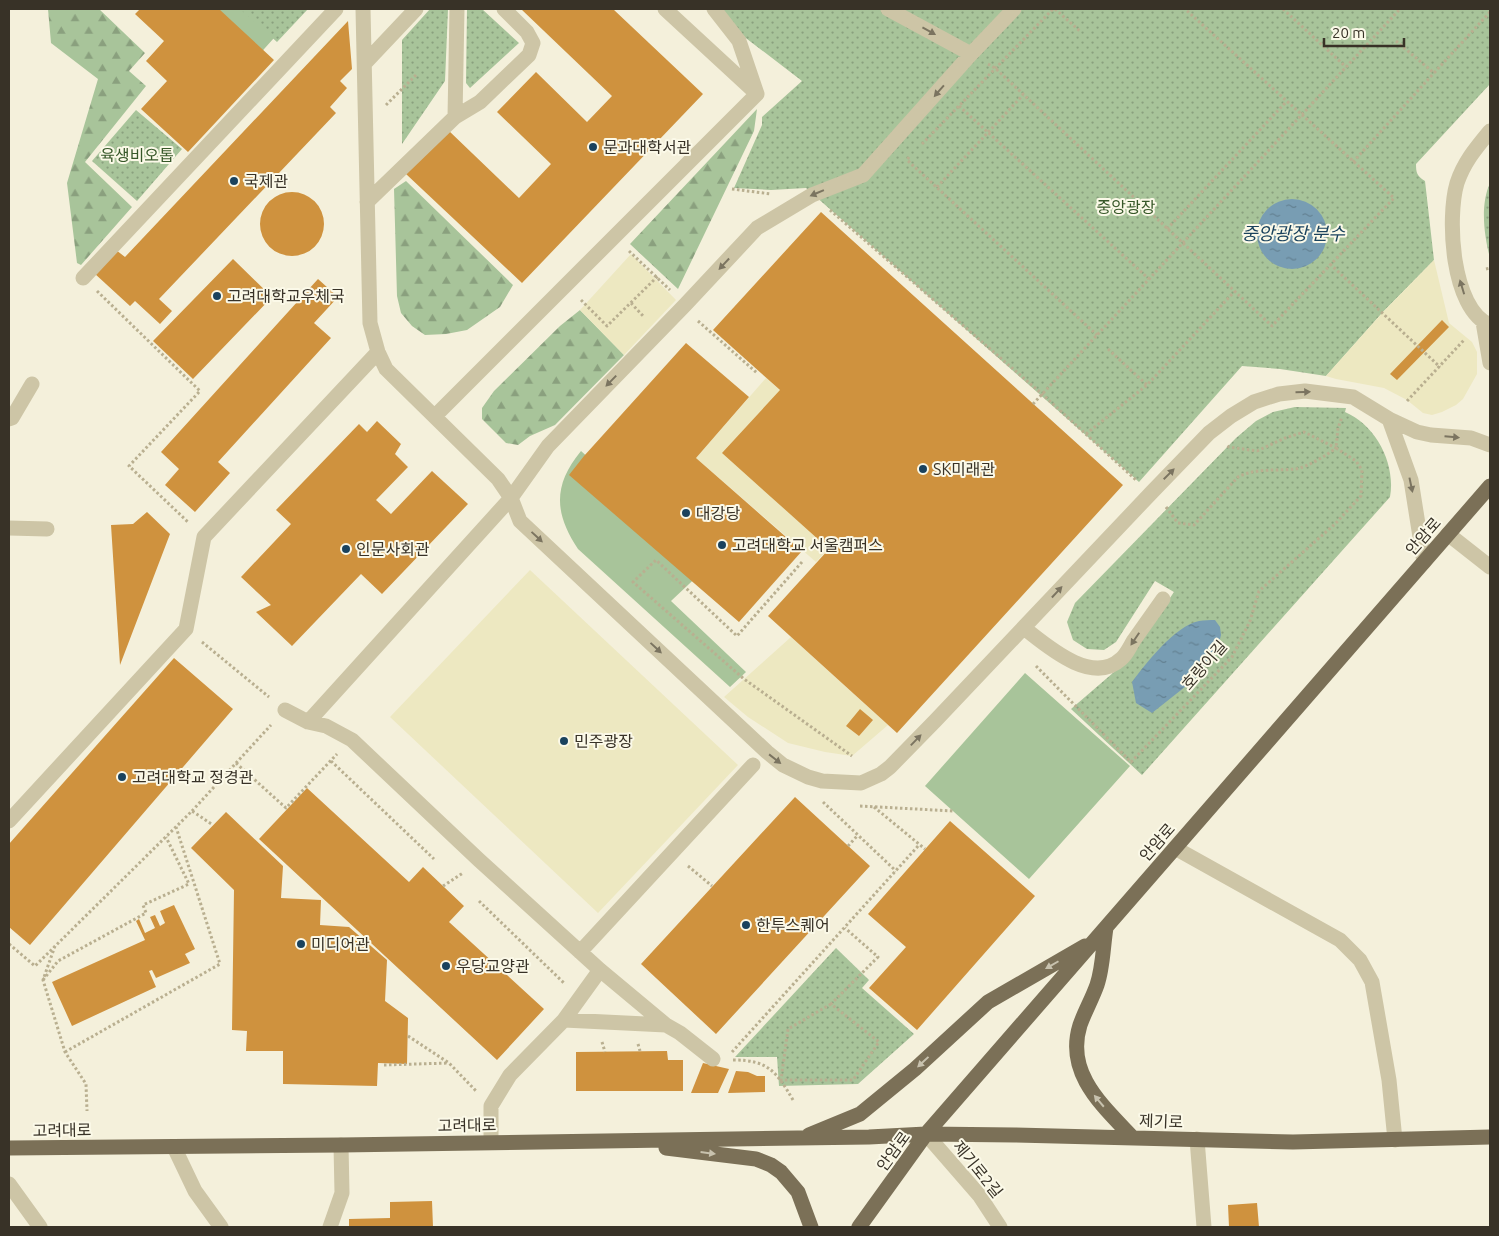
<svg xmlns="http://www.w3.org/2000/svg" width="1499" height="1236" font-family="Ubuntu,'Noto Sans KR',sans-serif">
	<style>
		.grass { fill: #a8c49a }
		.forest { fill: url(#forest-firs) }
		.park { fill: url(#park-dots) }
		.plaza { fill: #ede8c1 }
		.water { fill: url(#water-ripples) }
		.building { fill: #cf923e }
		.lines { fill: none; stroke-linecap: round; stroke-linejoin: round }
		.path { stroke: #b9af90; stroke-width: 3; stroke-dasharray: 2.5 2.5; stroke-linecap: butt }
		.minor { stroke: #cdc5a6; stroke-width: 15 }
		.major { stroke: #7b7057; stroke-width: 15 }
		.oneway { fill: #7b7460 }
		.oneway2 { fill: #c8c2ae }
		.poi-dot { fill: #1a425d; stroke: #fbf9e8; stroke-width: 2 }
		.labels { text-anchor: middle; stroke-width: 4; stroke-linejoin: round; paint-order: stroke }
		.poi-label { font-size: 16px; fill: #383227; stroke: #fbf9e8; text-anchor: start }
		.park-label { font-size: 16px; fill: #375829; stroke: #fbf9e8 }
		.street-label { font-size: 16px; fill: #383227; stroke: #fbf9e8 }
		.water-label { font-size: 18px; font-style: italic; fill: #1a425d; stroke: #fbf9e8 }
	</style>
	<defs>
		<pattern id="forest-firs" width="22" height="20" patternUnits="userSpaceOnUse" patternTransform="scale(1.25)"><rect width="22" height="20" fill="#a8c49a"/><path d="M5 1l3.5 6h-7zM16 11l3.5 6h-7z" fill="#8aa07e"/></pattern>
		<pattern id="park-dots" width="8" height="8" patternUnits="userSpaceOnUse" patternTransform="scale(1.25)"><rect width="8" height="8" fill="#a8c49a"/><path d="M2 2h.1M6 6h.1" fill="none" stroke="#8aa07e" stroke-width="1.8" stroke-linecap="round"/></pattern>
		<pattern id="water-ripples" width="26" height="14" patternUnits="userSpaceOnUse" patternTransform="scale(1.25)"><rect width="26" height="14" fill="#789db3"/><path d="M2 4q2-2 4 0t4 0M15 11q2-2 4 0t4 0" fill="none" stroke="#638192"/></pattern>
	</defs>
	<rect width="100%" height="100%" fill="#f4f0db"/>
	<path class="grass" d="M183,9H300L248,67Z
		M581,451L691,550L705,569L671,601L746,672L730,687L578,549C554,513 553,485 581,451Z
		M1025,673L1130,766L1029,879L925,786Z"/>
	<path class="forest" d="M48,9H99L145,53L129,71L146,86L85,162L132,207L81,265L77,263L67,183L98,79L51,43Z
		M757,109L754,131L678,289L630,244Z
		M406,181L513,285L500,307L467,330L446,334L425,335L412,326L401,313L397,296L394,189Z
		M580,310L624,355L555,425L530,436L518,445L506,443L482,419V408L494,391L560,326Z"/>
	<path class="park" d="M240,9H308L277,42Z
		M430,9H448L445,81L402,144V40Z
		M467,9H482L519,43L470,88L466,83Z
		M708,9H1490V84L1416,164C1416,173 1417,176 1425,181L1434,260L1383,312L1326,376L1280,369L1242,366L1139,482L806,188L771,190L734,188L762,125V117L802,81Z
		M136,110L182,149L137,201L92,161Z
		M1490,183V258C1484,235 1480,205 1490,183Z
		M1295,407L1346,408L1345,412C1376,425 1396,464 1390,497L1142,775L1071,709L1128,660L1174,592L1155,581L1116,642L1104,650L1087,649L1073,640L1067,622L1075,603L1236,438L1256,421L1273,412Z
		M836,948L869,980L862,988L914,1034L858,1084L779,1086L777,1057H735Z"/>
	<path class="plaza" d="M631,254L676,300L624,355L580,310Z
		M1434,260L1449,323L1472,342L1477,352V374L1463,399L1456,405L1442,412L1432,415L1423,413L1407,400L1384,388L1336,379L1326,376L1383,312Z
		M766,378L888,486L816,562L696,458Z
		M530,570L738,765L598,913L390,717Z
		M791,637L888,725L852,756L825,752L788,743L748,717L724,697Z"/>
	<path class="water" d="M1257 234a35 35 0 1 1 70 0a35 35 0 1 1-70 0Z
		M1215,620L1220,627L1221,635L1219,643L1195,679L1152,713L1136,703L1132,682C1146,663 1175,626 1199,621C1204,620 1210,620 1215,620Z"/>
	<path class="building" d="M140,9H219L274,60L188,152L141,109L167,81L146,61L164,41L135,14Z
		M521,9H613L703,94L522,283L406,174L448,130L519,198L551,164L497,112L536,72L587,122L612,96Z
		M348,21L352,69L340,81L347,88L330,107L336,113L159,299L172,311L160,324L135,301L130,306L94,273L116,250L125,257Z
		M260 224a32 32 0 1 1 64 0a32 32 0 1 1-64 0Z
		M821,212L1123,485L897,733L768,616L829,549L722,453L780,390L713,330Z
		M233,259L272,297L193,379L153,341Z
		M318,279L338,297L314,323L331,338L218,462L230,473L195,512L165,485L179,469L161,452Z
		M1442,320L1449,327L1397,380L1390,374Z
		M686,343L749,397L696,458L802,551L739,622L569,475L584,456Z
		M377,421L401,444L395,454L408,467L376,500L391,514L432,471L468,504L382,594L361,574L292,646L256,612L271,605L241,577L291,524L276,510L359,424L367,432Z
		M147,512L170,534L120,665L111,525L133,524Z
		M174,658L233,709L30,945L9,927V844Z
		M860,709L873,720L859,736L846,726Z
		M307,788L409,882L423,867L464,906L449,922L544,1009L497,1060L259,839Z
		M795,797L870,866L716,1034L641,964Z
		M226,812L283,866L281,898L321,900L320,925L349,927L387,960L385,1001L408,1018L407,1064L378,1063L377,1086L283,1084V1051H246L247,1031L232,1030L234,890L191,848Z
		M950,821L1035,896L917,1030L869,988L906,947L868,914Z
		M174,905L195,949L185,954L190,963L156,978L152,970L149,971L156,987L72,1026L52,982L145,940L136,921L139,919L145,933L155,928L150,917L155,915L160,926L165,923L160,911Z
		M667,1051L668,1060H683V1091H576V1052Z
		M703,1063L729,1069L718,1093H691Z
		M736,1071L748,1072L757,1076H765V1092L728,1093Z
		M432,1201L433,1227H349V1219L390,1218V1202Z
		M1257,1203L1259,1227H1229L1228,1205Z"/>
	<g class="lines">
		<path class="path" d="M1055,9L1081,32
			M1283,9L1346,67
			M1396,41L1434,73L1490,12
			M988,64L995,68L1272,326L1394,198L1185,9
			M386,105L416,75
			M959,106L1149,279
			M922,144L1053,9
			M909,157L907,160L1097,335
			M1353,162L1434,73
			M937,187L1023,95
			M732,189L771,194
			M830,210L1042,394L1136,480
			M1167,229L1286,102
			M629,251L670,290
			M1330,264L1440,367
			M1486,269L1490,268
			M97,291L200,391L129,466L189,523
			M581,300L607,326L658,276
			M631,303L644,317
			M698,321L757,373
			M1108,349L1147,385L1234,292
			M1407,401L1464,340
			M1033,404L1400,9
			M1086,434L1147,385
			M1166,507L1178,523L1194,525L1238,477C1255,468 1276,471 1295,469C1306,468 1327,455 1336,448L1304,432L1285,438L1257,451L1229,447L1226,445
			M802,562L737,636L656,560L633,582L744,679L852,756
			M202,642L269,697
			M1036,666L1131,762L1232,657L1250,621L1259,591L1335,524L1361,496L1362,470L1356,461L1336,448L1338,428L1342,417
			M331,761L434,859
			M236,763L286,808L337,754
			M823,802L896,871
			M860,806L953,811
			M874,807L925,849
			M192,811L271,725
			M848,846L858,835
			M688,866L712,886
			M443,886L463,873
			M479,901L565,984
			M9,944L35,966L192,811L213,825
			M55,946L43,980L65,1052L86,1084L87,1111
			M43,980L58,961L146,913L143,905L189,884L166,837
			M831,1004L788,1029L781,1080H853L879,1042L831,1004L878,957L845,928
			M408,1036L449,1063L477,1092
			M602,1042L605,1052
			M638,1044L640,1051
			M65,1052L220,964L176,827
			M732,1052L919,845
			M733,1060C768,1060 776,1071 793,1100
			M384,1065L449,1063"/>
		<path class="minor" d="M363,9L370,323L378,352L386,369L498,479L511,498L520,521L767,752L783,765L808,777L822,781L861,783L881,774L890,767L935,721L1152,492L1209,433L1231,416L1254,402L1279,394L1305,391L1353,397L1389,419L1411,480L1424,562
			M665,9L756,93
			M888,9L971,54
			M365,63L416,9
			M455,117L457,9
			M1490,131C1476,148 1464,162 1457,183C1447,217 1451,309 1490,325
			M367,202L455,117L480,102L529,55L533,43L527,32L504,9
			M83,278L336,9
			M1483,322L1490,363
			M435,416L757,94L739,41L714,9
			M9,419L12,418L32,384
			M1389,419L1417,432L1431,435L1471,438L1490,445
			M9,528L47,529
			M1448,534L1490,567
			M1024,628C1047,646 1092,686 1121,659C1127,654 1130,646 1134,640C1144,626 1153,613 1163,599
			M285,710L308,722L326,726L352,740L479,860L600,970L666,1025L680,1033L713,1059
			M308,722L511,498L548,446L685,305L757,228L812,195L863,175L971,54L1014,9
			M9,821L186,629L204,537L378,352
			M1175,848L1340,940L1360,960L1372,982L1389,1080L1395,1140
			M580,952L753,765
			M564,1020L666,1025
			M926,1134L979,1195L1000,1227
			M1197,1139L1204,1227
			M491,1142V1106L510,1075L564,1020L600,970
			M174,1147L195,1191L221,1227
			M9,1184L40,1227
			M330,1227L342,1193L341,1145"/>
		<path class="major" d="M1106,928C1103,946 1103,968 1097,985C1092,999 1085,1011 1080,1025C1065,1073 1102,1105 1132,1137
			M809,1135L860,1114L915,1069L988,1002L1085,946
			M9,1148L341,1145L869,1137L926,1134L1015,1135L1293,1142L1490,1137
			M666,1148L756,1159L771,1165L781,1172L798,1192L811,1227
			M859,1227L926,1134L1490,486"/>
	</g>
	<defs><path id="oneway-solid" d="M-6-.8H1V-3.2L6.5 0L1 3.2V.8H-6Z" transform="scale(1.25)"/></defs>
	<g class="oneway">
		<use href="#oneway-solid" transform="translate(929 31) rotate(29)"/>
		<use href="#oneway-solid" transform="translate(939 91) rotate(131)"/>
		<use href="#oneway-solid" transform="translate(817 193) rotate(157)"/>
		<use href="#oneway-solid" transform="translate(724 264) rotate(133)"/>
		<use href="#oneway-solid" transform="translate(1462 287) rotate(-107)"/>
		<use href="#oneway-solid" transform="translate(611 381) rotate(134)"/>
		<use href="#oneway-solid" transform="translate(1303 392) rotate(-2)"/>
		<use href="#oneway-solid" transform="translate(1452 437) rotate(5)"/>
		<use href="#oneway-solid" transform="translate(1169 474) rotate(-45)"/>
		<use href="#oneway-solid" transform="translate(1411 485) rotate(78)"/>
		<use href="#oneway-solid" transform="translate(537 537) rotate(43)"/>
		<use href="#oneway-solid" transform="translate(1057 592) rotate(-47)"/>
		<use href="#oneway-solid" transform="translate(1135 639) rotate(124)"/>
		<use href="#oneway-solid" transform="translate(656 648) rotate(43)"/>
		<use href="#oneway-solid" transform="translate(916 740) rotate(-46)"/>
		<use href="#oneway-solid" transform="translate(775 759) rotate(38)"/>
	</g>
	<g class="oneway2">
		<use href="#oneway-solid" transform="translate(1052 965) rotate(150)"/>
		<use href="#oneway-solid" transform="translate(923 1062) rotate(137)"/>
		<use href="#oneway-solid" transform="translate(1099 1101) rotate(-130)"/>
		<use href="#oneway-solid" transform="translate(708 1153) rotate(7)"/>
	</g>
	<g class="poi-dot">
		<circle cx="593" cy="147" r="5"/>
		<circle cx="234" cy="181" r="5"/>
		<circle cx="217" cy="296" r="5"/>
		<circle cx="923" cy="469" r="5"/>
		<circle cx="686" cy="513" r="5"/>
		<circle cx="722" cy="545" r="5"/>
		<circle cx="346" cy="549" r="5"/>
		<circle cx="564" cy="741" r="5"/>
		<circle cx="122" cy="777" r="5"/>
		<circle cx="746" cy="925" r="5"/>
		<circle cx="301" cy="944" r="5"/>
		<circle cx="446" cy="966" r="5"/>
	</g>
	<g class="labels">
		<g class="poi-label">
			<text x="603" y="153">문과대학서관</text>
			<text x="244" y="187">국제관</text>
			<text x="227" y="302">고려대학교우체국</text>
			<text x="933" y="475">SK미래관</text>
			<text x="696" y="519">대강당</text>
			<text x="732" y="551">고려대학교 서울캠퍼스</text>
			<text x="356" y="555">인문사회관</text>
			<text x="574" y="747">민주광장</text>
			<text x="132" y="783">고려대학교 정경관</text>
			<text x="756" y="931">한투스퀘어</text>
			<text x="311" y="950">미디어관</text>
			<text x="456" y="972">우당교양관</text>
		</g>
		<g class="park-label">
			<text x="137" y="161">육생비오톱</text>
			<text x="1126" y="213">중앙광장</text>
		</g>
		<g class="street-label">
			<text transform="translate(1423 536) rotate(-49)" y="6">안암로</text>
			<text transform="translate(1204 665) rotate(-49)" y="6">호랑이길</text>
			<text transform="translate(1157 842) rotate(-49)" y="6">안암로</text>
			<text transform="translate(1161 1121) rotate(2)" y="6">제기로</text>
			<text transform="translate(467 1125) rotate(-1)" y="6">고려대로</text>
			<text transform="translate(62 1130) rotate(-1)" y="6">고려대로</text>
			<text transform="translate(893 1151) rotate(-54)" y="6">안암로</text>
			<text transform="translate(978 1169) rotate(51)" y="6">제기로2길</text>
		</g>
		<g class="water-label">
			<text x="1293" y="240">중앙광장 분수</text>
		</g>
	</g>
	<rect width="1499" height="1236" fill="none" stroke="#383227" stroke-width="20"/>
	<path d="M1324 38v8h80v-8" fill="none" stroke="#383227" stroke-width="2.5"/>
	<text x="1332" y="38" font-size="15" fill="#383227" stroke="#fbf9e8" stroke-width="4" paint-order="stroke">20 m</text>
</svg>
